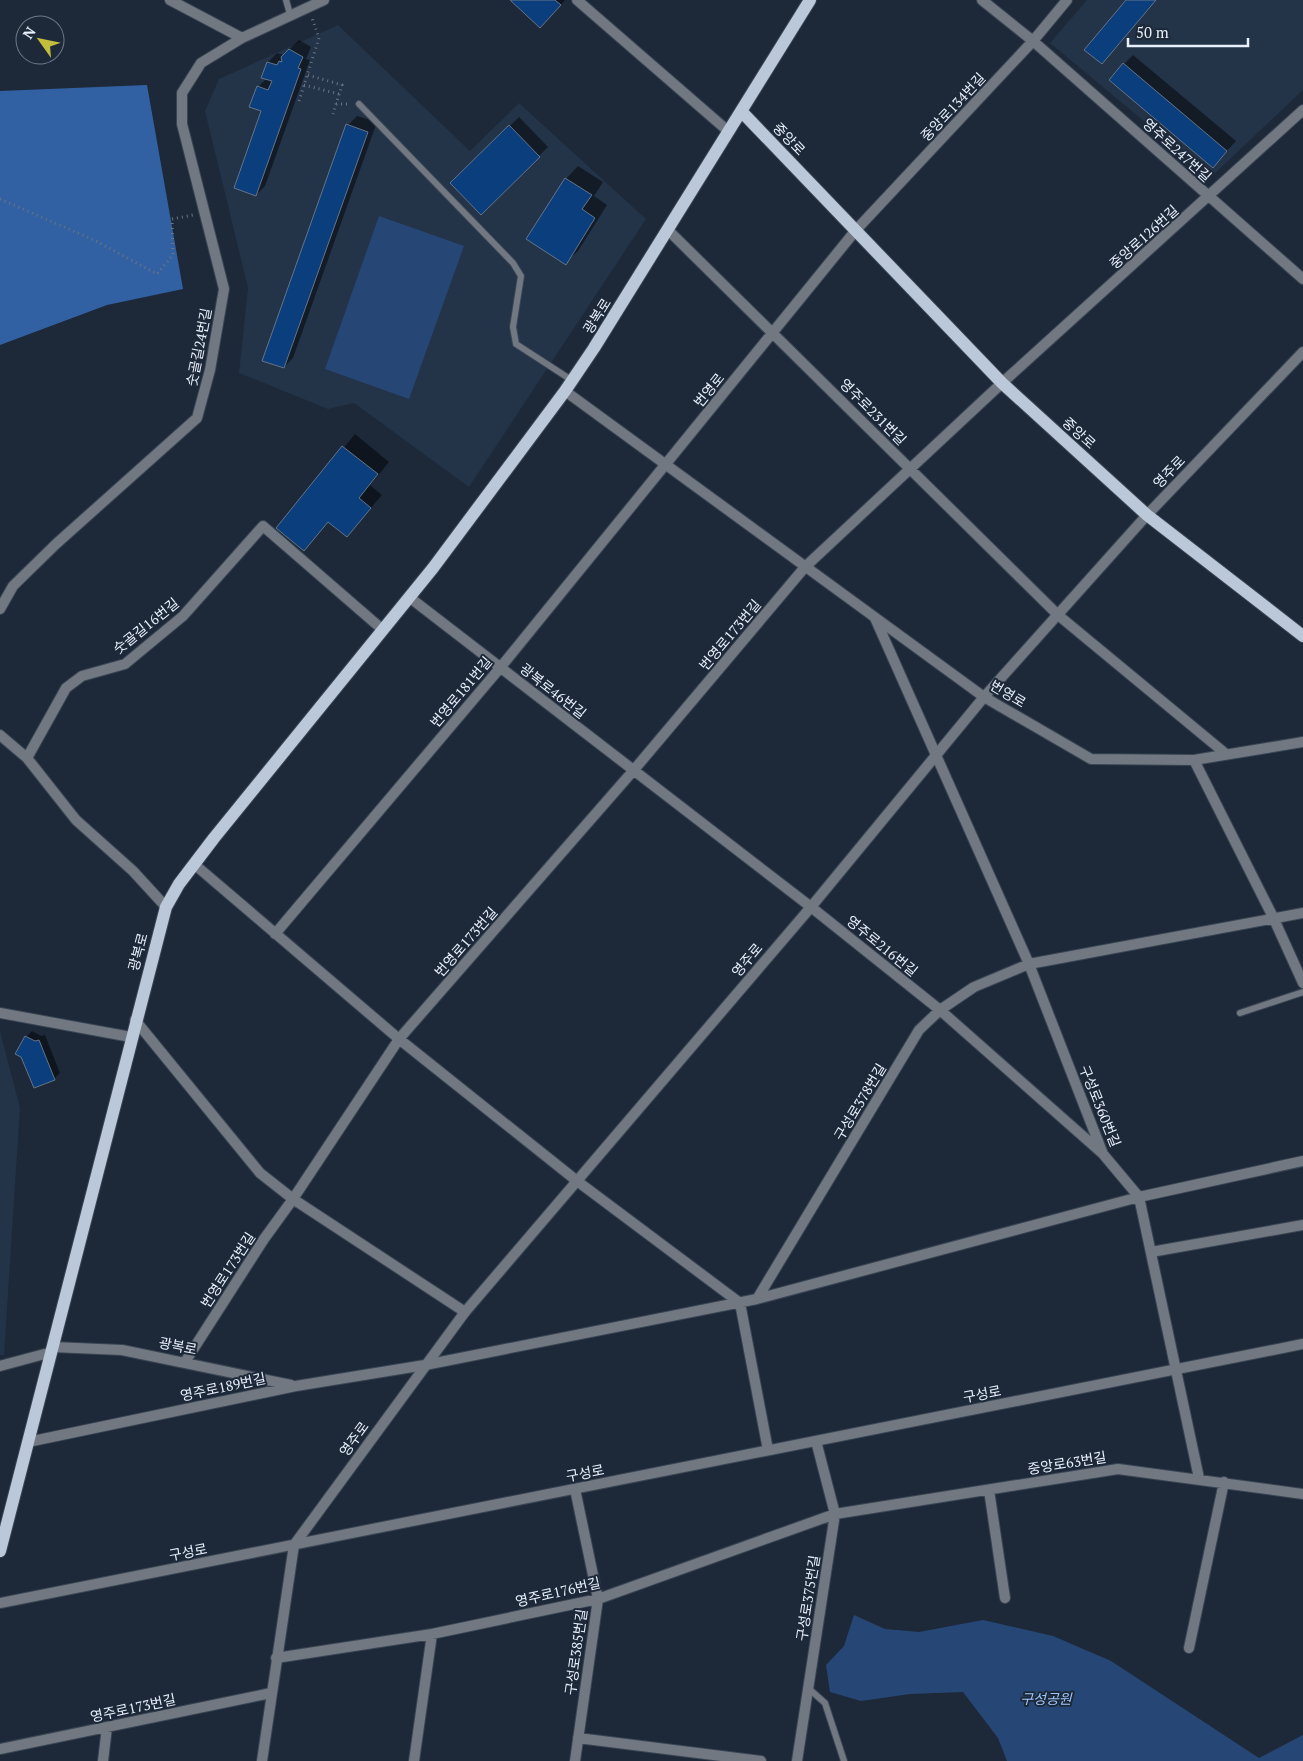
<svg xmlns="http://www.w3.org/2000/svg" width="1303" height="1761" font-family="'PT Serif','Noto Sans KR',serif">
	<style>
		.built { fill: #233348 }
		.green { fill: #264775 }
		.forest { fill: #3161a2 }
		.shadow { fill: #0007 }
		.building { fill: #0b3e7c; stroke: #667487 }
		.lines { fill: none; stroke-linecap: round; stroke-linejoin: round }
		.service-casing { stroke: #394554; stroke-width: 8 }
		.minor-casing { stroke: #394554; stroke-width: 12 }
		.tertiary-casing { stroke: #394554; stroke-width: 12 }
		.primary-casing { stroke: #394554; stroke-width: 14 }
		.path { stroke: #6b7583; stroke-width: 3; stroke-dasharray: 1 4; stroke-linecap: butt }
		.service { stroke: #717881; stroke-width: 6 }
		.minor { stroke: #717881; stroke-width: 10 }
		.tertiary { stroke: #717881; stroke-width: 10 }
		.primary { stroke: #bbc8da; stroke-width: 12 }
		.labels { text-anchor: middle; stroke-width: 4; stroke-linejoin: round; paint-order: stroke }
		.street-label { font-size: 14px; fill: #e8f0fb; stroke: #1d2939 }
		.park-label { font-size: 14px; font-style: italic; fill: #9fc7fe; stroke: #1d2939 }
	</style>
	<rect width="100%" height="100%" fill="#1d2939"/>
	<path class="built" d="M1087,0H1303V90L1211,177L1050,43Z
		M338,25L470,151L519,103L646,219L469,487L354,403L328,409L239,373L248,288L205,111L219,79Z
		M0,1031L20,1108L4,1355H0Z"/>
	<path class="green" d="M379,216L464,246L409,399L325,369Z
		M854,1615L885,1629L919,1632L983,1620L1053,1636L1111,1661L1259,1758L1303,1735V1761H1007L998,1738L963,1692L910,1694L861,1701L830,1692L826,1665L844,1646Z"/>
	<path class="forest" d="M147,85L183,289L107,305L0,345V91Z"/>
	<path class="shadow" d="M512,0H565L549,17Z
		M299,40L311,47L306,59L310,60L265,186L256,195L263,111L258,87L267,78L263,77L268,62L277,53L283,55Z
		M1133,55L1236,141L1213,166L1124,64Z
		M357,116L377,122L293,358L284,367L348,125Z
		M519,117L548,147L481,213L452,183Z
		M578,166L603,182L594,196L607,205L578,251L565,263L566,179Z
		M355,434L389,462L370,485L382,495L347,536L329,521L304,549L278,528Z
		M32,1031L41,1036L45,1035L60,1073L54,1079L26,1037Z"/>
	<path class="building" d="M510,0H555L561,5L540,28Z
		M1126,0H1156L1102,64L1084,50Z
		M289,49L303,57L298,68L301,69L256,196L234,188L261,111L249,107L257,86L268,90L272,81L261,78L267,62L277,65L279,61L282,62L281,57Z
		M1123,63L1227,151L1213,168L1109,80Z
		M346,124L368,132L284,368L262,361Z
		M509,125L540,157L481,215L450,183Z
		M565,178L592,195L582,209L595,218L566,265L526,239Z
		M342,446L378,474L359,498L371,508L347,537L328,522L304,551L276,528Z
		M25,1036L35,1041L39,1040L55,1080L34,1088L21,1057L15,1054Z"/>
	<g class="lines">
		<g class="service-casing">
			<path id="service" d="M286,0L290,14
				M359,104L513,263L521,276L513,327L516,344L573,381
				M1240,1013L1303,992
				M808,1688L825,1703L844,1761"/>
		</g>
		<g class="minor-casing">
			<path id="minor" d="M170,0L242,38L324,0
				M577,0L728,131
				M982,0L1033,41L1303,279
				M668,230L1058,615L1226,754
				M409,597L811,907L940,1010L1102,1153
				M0,609L13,586L56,544L197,418L210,370L224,289L182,124V93L201,63L242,38
				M875,618L1029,964L1103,1154L1139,1197L1199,1478
				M0,735L27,758L76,820L133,871L166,907
				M27,758L66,688L82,676L125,664L183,616L263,526L383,630
				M1194,760L1273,917L1303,983
				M194,864L399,1039L577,1181L740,1303L768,1450
				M275,934L500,668L856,230L1033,41L1067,0
				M0,1013L131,1037
				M135,1020L260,1173L293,1199L465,1312
				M1151,1252L1303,1225
				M757,1299L919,1030L940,1010L974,987L1029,964L1303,913
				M53,1347L122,1350L291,1385
				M185,1362L264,1239L293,1199L399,1039L633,771L805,567L1002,383L1303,110
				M0,1366L52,1352
				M28,1442L296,1386L425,1365L757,1299L1139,1197L1303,1161
				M575,1489L598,1599L575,1761
				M989,1490L1005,1598
				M1189,1648L1224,1482
				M276,1658L432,1634L598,1599L835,1514L1118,1469L1303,1494
				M578,1738L761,1761
				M0,1749L271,1693
				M103,1761L107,1727
				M414,1761L432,1634
				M797,1761L835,1514L816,1441"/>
		</g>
		<g class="tertiary-casing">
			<path id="tertiary" d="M565,391L984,697L1091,759L1194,760L1303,742
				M0,1603L1303,1344
				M262,1761L294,1545L465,1312L811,907L984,697L1147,515L1303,352"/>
		</g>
		<g class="primary-casing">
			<path id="primary" d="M741,111L1002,383L1147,515L1303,636
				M0,1551L166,907L179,884L214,838L433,568L565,391L594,348L810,0"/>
		</g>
		<path class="path" d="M308,75L342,85L333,114
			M304,85L339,94
			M299,101L319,38L312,18
			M336,104H350
			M0,199L96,241L157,274L173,255L172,219L193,215"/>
		<use href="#service" class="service"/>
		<use href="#minor" class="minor"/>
		<use href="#tertiary" class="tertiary"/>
		<use href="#primary" class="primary"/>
	</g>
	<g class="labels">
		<g class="street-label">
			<text transform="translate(953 107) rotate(-47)" y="5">중앙로134번길</text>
			<text transform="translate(789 139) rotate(46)" y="5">중앙로</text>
			<text transform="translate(1177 150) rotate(42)" y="5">영주로247번길</text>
			<text transform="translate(1144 237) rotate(-42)" y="5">중앙로126번길</text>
			<text transform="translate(597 316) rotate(-58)" y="5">광복로</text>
			<text transform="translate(199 347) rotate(-79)" y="5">숫골길24번길</text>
			<text transform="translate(709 390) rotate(-51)" y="5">번영로</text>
			<text transform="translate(873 412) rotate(45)" y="5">영주로231번길</text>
			<text transform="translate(1079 433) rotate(42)" y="5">중앙로</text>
			<text transform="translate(1169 472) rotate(-46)" y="5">영주로</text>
			<text transform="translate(146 626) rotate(-39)" y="5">숫골길16번길</text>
			<text transform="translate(730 635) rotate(-50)" y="5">번영로173번길</text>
			<text transform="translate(553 691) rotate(38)" y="5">광복로46번길</text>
			<text transform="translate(461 692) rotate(-50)" y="5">번영로181번길</text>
			<text transform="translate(1008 694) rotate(31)" y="5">번영로</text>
			<text transform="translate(466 942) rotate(-49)" y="5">번영로173번길</text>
			<text transform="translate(882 946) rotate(39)" y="5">영주로216번길</text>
			<text transform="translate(138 952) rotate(-75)" y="5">광복로</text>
			<text transform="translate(747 960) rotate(-50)" y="5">영주로</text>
			<text transform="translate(860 1102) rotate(-59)" y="5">구성로378번길</text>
			<text transform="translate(1100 1106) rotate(68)" y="5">구성로360번길</text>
			<text transform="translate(228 1270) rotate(-57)" y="5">번영로173번길</text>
			<text transform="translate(178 1346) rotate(11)" y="5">광복로</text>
			<text transform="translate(223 1387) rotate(-12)" y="5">영주로189번길</text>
			<text transform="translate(982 1394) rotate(-11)" y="5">구성로</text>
			<text transform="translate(354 1439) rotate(-54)" y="5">영주로</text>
			<text transform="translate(1067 1463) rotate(-9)" y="5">중앙로63번길</text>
			<text transform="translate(585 1473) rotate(-11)" y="5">구성로</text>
			<text transform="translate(188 1552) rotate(-11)" y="5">구성로</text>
			<text transform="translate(558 1592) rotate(-13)" y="5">영주로176번길</text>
			<text transform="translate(808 1598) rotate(-81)" y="5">구성로375번길</text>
			<text transform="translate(576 1652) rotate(-82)" y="5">구성로385번길</text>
			<text transform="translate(133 1708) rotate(-12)" y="5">영주로173번길</text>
		</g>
		<g class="park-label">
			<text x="1046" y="1704">구성공원</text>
		</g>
	</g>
	<g transform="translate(40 40) rotate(303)"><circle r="24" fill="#1d2939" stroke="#6e7987"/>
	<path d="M0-4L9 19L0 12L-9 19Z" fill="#c3bd3e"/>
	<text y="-8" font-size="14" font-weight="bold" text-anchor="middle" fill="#e8f0fb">N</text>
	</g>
	<path d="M1128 38v8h120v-8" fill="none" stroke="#e8f0fb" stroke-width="2.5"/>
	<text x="1136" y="38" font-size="15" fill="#e8f0fb" stroke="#1d2939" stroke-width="4" paint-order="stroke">50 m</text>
</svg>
